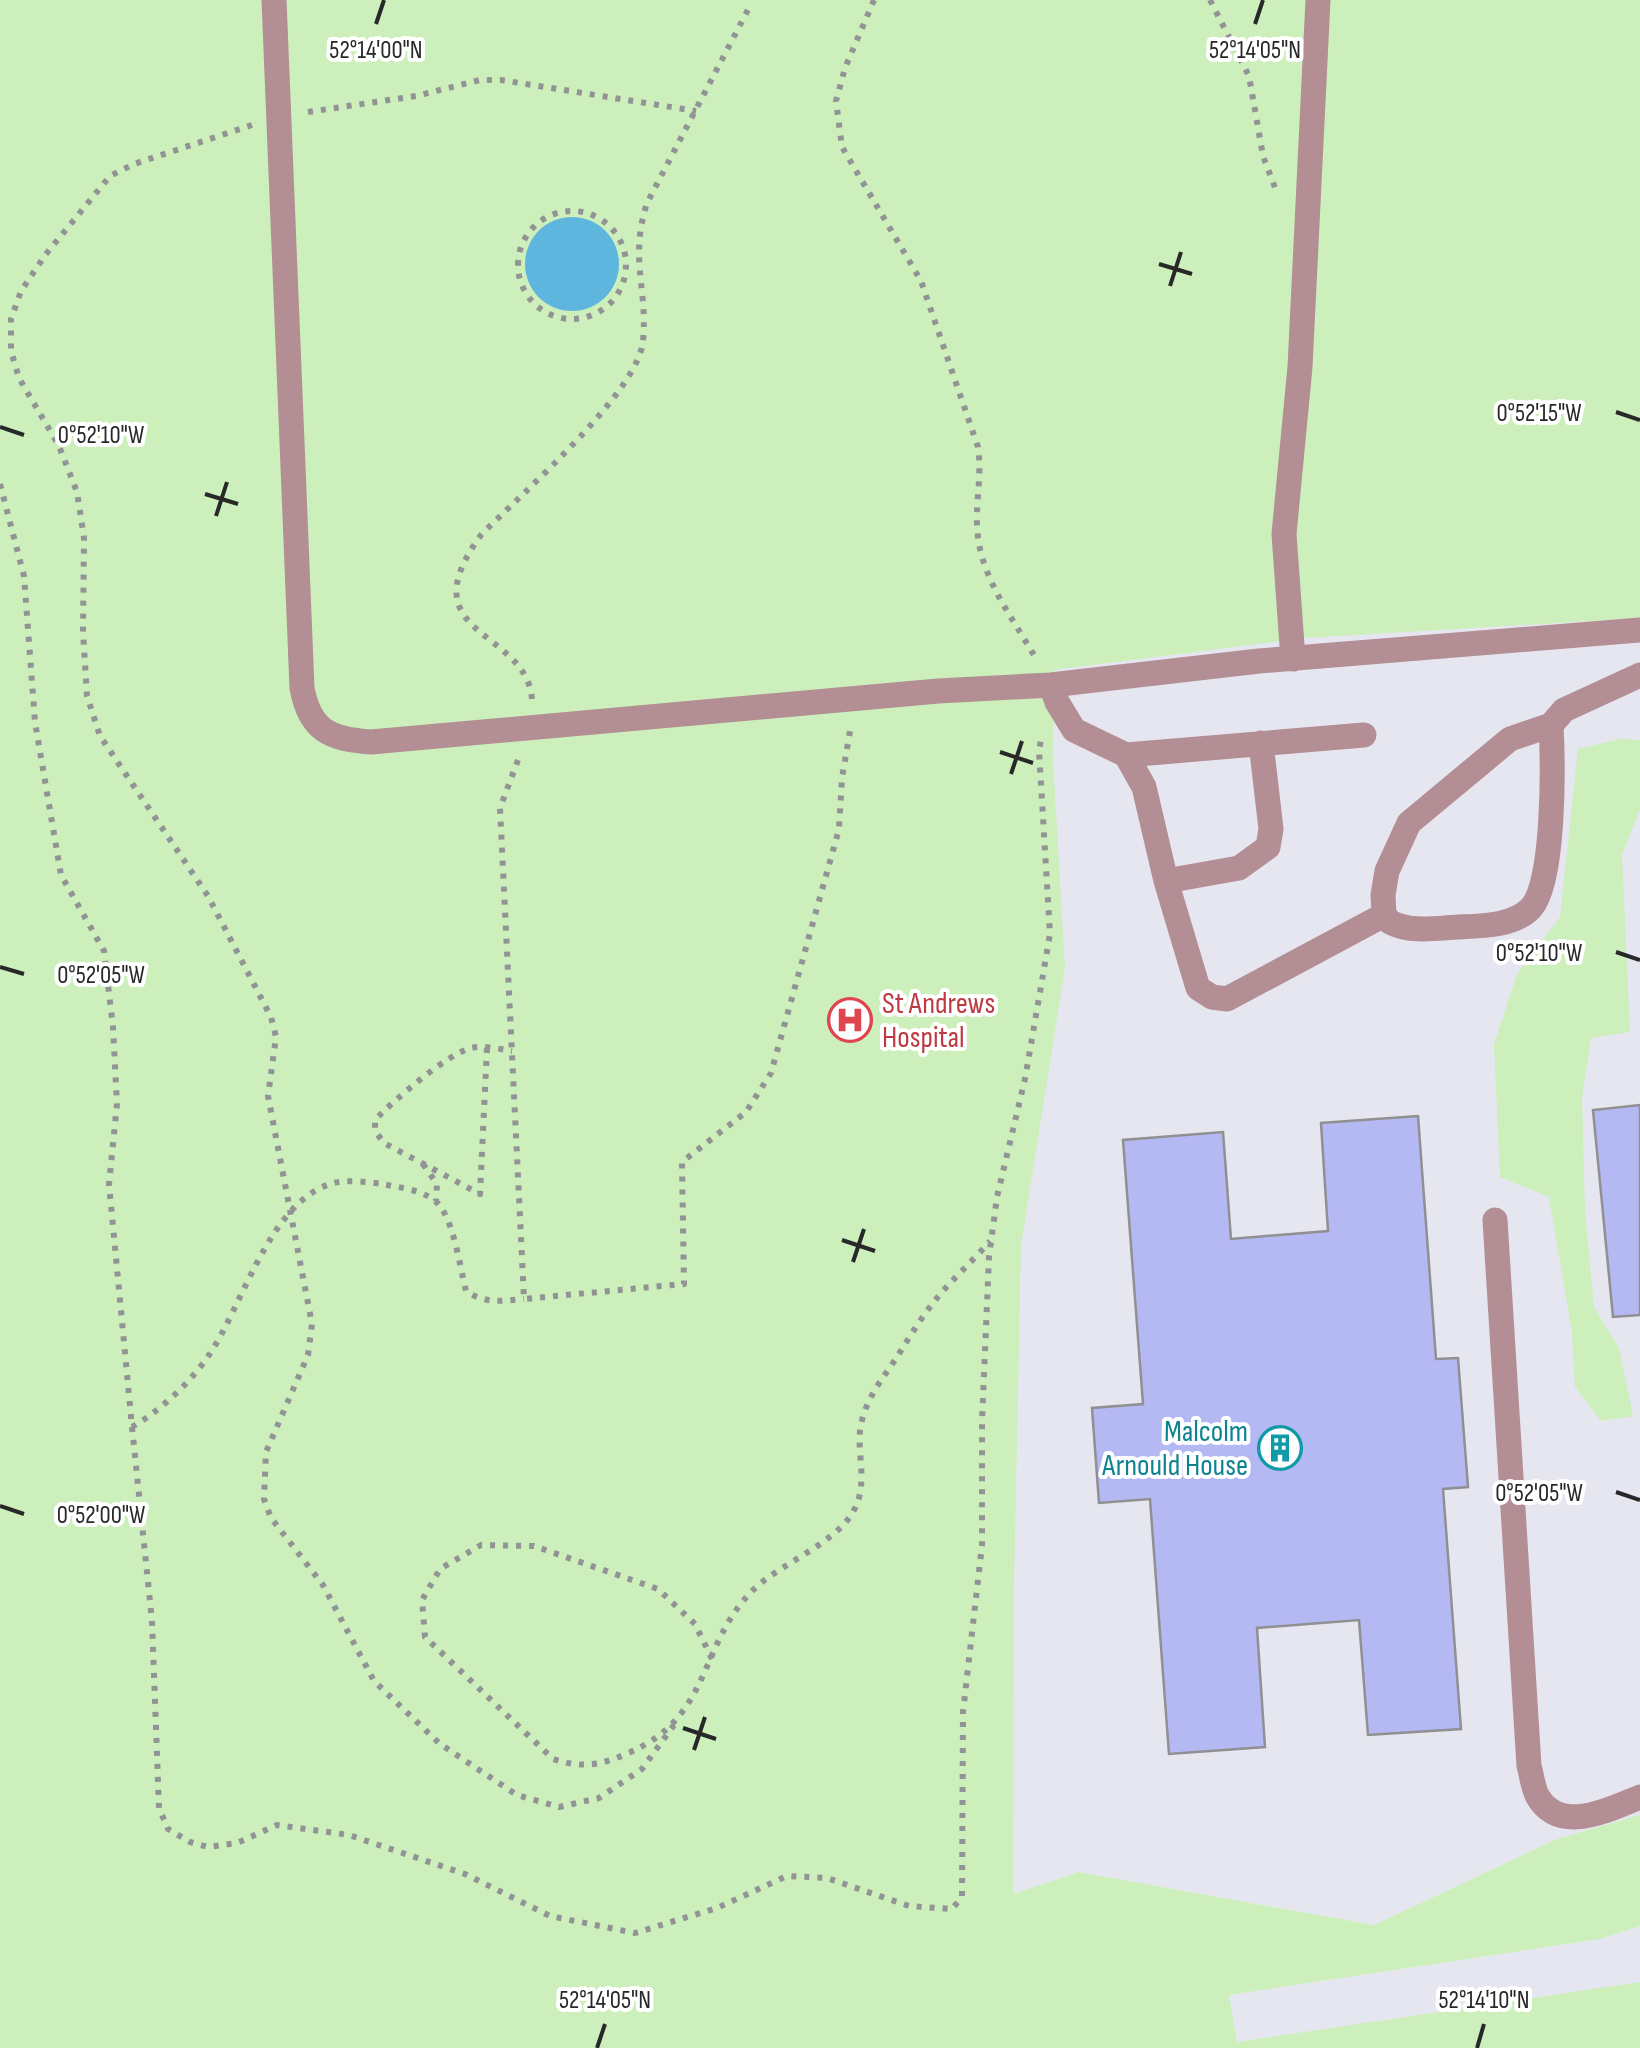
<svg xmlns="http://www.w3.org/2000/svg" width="1640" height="2048" font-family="'Sofia Sans Condensed',sans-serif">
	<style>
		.built { fill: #e5e6ef }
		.green { fill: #ccefbb }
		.water { fill: #5eb6de }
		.building { fill: #b5b9f3; stroke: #909093; stroke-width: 2.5 }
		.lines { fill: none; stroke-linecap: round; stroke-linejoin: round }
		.path { stroke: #929394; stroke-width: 6; stroke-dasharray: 5 8; stroke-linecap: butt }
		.minor { stroke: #b38e94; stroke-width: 25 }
		.ticks { fill: none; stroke: #282829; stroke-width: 4 }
		.labels { text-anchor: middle; stroke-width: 8; stroke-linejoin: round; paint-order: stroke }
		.health-label { font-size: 30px; fill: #be3a42; stroke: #fff; text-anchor: start }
		.culture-label { font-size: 30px; fill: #0d838f; stroke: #fff; text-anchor: end }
		.ticks-label { font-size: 25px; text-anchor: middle; fill: #282829; stroke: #fff; stroke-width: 8; stroke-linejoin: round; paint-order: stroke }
	</style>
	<rect width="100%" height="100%" fill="#f2f3f5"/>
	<path class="built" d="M0,0H1640V1815L1557,1839L1374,1925L1079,1872L944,1920L0,1803Z
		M1640,1926V2048H1155L1149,2007L1600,1939Z"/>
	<path class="green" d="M0,0H1640V618L1305,638L1053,670V761L1065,968L1021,1245L1014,1584L1013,1894L1079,1872L1374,1925L1557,1839L1640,1815V1926L1600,1939L1229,1995L1237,2042L1640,1982V2048H0Z
		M1620,739L1640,740V809L1622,855L1630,1032L1591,1038L1582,1097L1585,1211L1594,1307L1619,1348L1633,1416L1601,1421L1575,1387L1572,1333L1549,1197L1500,1177L1494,1045L1517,974L1560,917L1578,749Z"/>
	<path class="water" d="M525 264a47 47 0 1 1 94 0a47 47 0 1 1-94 0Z"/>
	<path class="building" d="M1640,1105V1315L1613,1317L1593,1110Z
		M1418,1116L1436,1359L1458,1358L1468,1487L1443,1489L1461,1729L1368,1735L1359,1620L1257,1628L1265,1747L1169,1754L1150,1499L1099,1503L1092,1408L1143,1404L1123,1140L1223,1132L1231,1239L1328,1231L1321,1123Z"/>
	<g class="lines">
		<path class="path" d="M874,0L845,68L836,101L842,147L921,281L978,447C982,474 976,499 977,526C979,576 1011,615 1035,657
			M1210,0L1249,76L1263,156L1277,193
			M308,112L416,96L480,80H501L696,111
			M252,125L134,164L110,176L46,254L21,291L11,319V351L19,378L59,446L77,492L84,538L83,632L87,696L100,736L208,896L271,1017L276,1037L268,1096L312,1324L308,1355L266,1452L264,1499L271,1518L323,1585L374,1681L440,1744L517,1795L559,1807L599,1798L642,1769L674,1725
			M518 265a54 54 0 1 1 108 0a54 54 0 1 1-108 0Z
			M0,484L24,576L35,722L61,875L104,951L113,1027L117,1104L109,1184L132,1427C161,1410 190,1383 209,1355C243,1305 269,1204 330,1184C344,1179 368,1182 383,1184C400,1188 419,1189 434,1200C453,1213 460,1268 466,1291C485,1304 502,1301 524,1299
			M532,699C526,628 406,637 481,535C520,495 638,393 643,341C648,289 629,259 647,203L751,4
			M518,760L500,808L524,1299L684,1284L682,1162L746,1112L771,1073L839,829L842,778L851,725
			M487,1048L480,1194L384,1143L375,1131V1120C393,1101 447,1054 471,1048C484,1045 499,1049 512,1051
			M423,1164L437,1184L436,1201
			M132,1427L152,1621L159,1808L168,1829L190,1842L208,1847L237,1843L277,1825L349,1835L465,1874L550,1916L635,1933L717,1908L787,1876L827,1878L909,1906L952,1909L962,1897L963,1712L982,1545V1422L989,1257L997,1197L1025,1079L1050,934L1039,751L1042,734
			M712,1659L695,1624L658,1589L534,1546L481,1545L440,1569L422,1600L425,1637L553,1759C580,1768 599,1766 626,1754C713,1718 697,1646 753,1590C781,1563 837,1543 854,1510C870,1481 854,1448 862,1420C868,1397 882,1379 895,1360C907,1341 919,1321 933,1303C950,1281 972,1262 990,1241"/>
		<path class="minor" d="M274,0L302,688C310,731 330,739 371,742L938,691L1051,685L1259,661L1640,630
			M1293,659L1284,534L1300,367L1318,0
			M1051,685L1057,702L1074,730L1126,755L1144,787L1166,881L1198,988L1212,997L1227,999L1384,915
			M1551,725C1553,762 1555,882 1531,908C1514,926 1482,926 1458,927C1437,928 1410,933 1390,922L1384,915L1383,895L1387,871L1409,823L1510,739L1551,725L1564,710L1640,675
			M1126,755L1364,735
			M1166,881L1239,868L1268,847L1271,829L1261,743
			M1495,1220L1529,1766C1532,1776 1533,1789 1538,1797C1561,1835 1610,1809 1640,1797"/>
	</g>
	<path class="ticks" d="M376,24L384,0M1255,24L1263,0M1159,264L1192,274M1170,286L1181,252M1616,412L1640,420M0,427L24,435M205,494L238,504M216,516L227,482M1000,752L1033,763M1011,774L1022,741M1616,952L1640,960M0,967L24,974M842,1240L875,1251M853,1262L864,1229M1616,1492L1640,1500M0,1506L24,1514M683,1728L716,1739M694,1750L705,1717M597,2048L605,2024M1477,2048L1484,2024"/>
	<defs>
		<g id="hospital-ring" transform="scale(2.25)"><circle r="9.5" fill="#fff" stroke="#e0444e" stroke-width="1.5"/><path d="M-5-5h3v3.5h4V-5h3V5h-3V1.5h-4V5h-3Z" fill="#e0444e"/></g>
		<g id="building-ring" transform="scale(2.25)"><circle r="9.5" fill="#fff" stroke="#0f9aa8" stroke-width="1.5"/><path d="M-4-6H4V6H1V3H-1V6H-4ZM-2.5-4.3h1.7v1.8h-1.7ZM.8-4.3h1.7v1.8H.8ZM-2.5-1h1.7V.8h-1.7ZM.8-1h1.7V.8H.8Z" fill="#0f9aa8"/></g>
	</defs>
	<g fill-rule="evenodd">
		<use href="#hospital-ring" x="850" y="1020"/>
		<use href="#building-ring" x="1280" y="1448"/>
	</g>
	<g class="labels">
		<g class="health-label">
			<text x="882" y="1013">St Andrews<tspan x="882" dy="34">Hospital</tspan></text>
		</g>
		<g class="culture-label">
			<text x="1248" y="1441">Malcolm<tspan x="1248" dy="34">Arnould House</tspan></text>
		</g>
	</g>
	<g class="ticks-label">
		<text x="376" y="58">52°14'00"N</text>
		<text x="1255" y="58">52°14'05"N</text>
		<text x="1539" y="421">0°52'15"W</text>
		<text x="101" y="443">0°52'10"W</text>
		<text x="1539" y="961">0°52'10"W</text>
		<text x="101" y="983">0°52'05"W</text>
		<text x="1539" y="1501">0°52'05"W</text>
		<text x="101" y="1523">0°52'00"W</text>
		<text x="605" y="2008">52°14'05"N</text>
		<text x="1484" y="2008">52°14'10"N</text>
	</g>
</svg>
